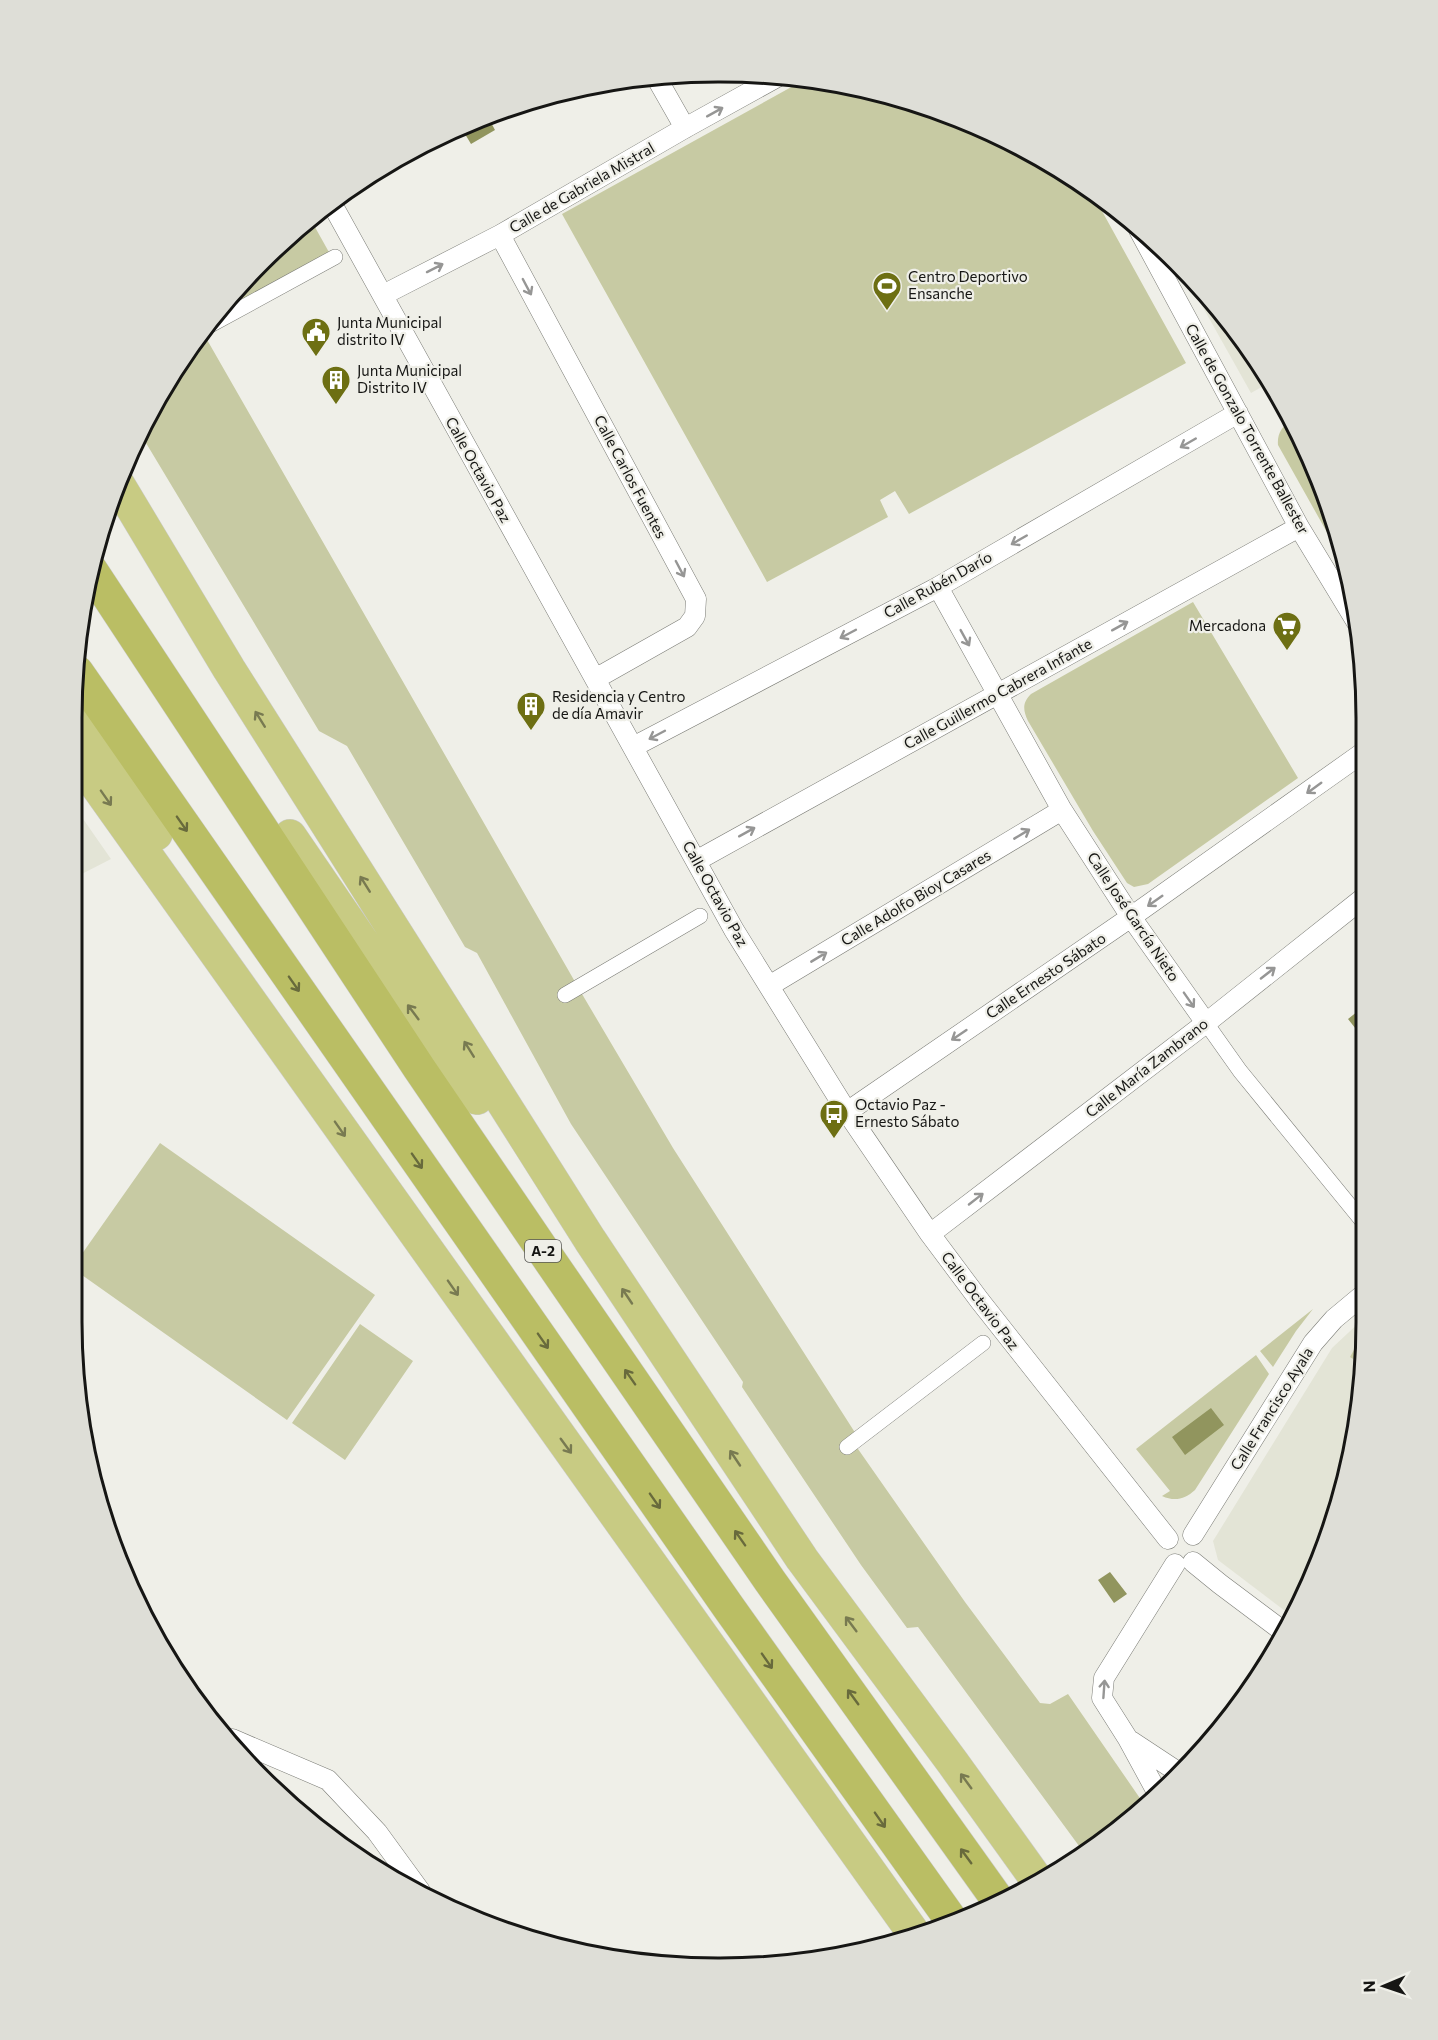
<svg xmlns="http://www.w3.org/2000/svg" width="1438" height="2040" font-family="Commissioner,sans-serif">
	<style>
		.built { fill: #e3e4d6 }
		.green { fill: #c7caa3 }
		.water { fill: #91955e }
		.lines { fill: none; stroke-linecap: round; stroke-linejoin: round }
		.pedestrian-casing { stroke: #7a7b75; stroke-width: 16 }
		.minor-casing { stroke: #7a7b75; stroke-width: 21 }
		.trunk-casing { stroke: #cccccb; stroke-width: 34 }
		.motorway-casing { stroke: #cccccb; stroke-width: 34 }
		.pedestrian { stroke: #fff; stroke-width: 15 }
		.minor { stroke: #fff; stroke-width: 20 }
		.trunk { stroke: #c8cb83; stroke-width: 33 }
		.motorway { stroke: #babe64; stroke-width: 33 }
		.oneway { stroke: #969695 }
		.oneway2 { stroke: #787a51 }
		.oneway3 { stroke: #686a3c }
		.labels { text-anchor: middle; stroke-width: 4.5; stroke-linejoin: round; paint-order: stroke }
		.shield { fill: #efefe8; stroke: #575754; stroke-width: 1.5 }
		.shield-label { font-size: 14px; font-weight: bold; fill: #161614 }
		.street-label { font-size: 15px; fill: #161614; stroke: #efefe8 }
		.poi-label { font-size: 15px; fill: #161614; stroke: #efefe8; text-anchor: start }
		.rim { fill: none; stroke: #161614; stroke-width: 3 }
	</style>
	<rect width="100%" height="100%" fill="#efefe8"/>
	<path class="built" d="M1182,270L1205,292L1267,384L1251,393Z
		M72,803L111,859L72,879Z
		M1364,1318L1365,1363L1344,1488L1299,1607L1293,1617L1218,1560L1213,1541L1332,1348Z"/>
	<path class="green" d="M804,80L886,94L1005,139L1092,193L1186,363L909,514L895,491L880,500L888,517L767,582L562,214Z
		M311,220L330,254L213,318L292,233Z
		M202,331L582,994L673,1148L854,1431L858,1449L965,1602L1040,1703L1050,1704L1068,1694L1146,1807L1082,1850L918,1627L907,1628L861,1565L742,1387L743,1382L571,1124L477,953L465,947L347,746L319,731L140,433L159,395Z
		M1291,421L1299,433L1344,551L1347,568L1278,445C1277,434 1282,426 1291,421Z
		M1193,602L1298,778L1148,884L1134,887L1127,883L1093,831L1028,721C1023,710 1022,703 1031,694Z
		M160,1143L375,1295L287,1420L72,1268Z
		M1313,1309L1296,1331L1273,1367L1260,1351Z
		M360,1324L413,1361L345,1460L292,1423Z
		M1364,1332L1365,1363L1364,1366L1350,1357Z
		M1256,1355L1269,1374L1195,1490C1185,1499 1175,1502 1162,1496L1170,1491L1136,1449Z
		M277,1789L294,1798L341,1845L293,1808Z"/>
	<path class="water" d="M488,117L495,130L471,144L462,129Z
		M1363,1007V1038L1348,1019Z
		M1211,1408L1224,1425L1185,1455L1172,1437Z
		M1110,1572L1127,1594L1114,1603L1098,1580Z"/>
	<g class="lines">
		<g class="pedestrian-casing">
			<path id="pedestrian" d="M203,329L335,257
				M565,995L700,916
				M1206,1023L1240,1071L1364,1223
				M847,1447L983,1343"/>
		</g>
		<g class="minor-casing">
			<path id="minor" d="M656,77L685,128
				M332,204L734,930L847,1112L930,1234L980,1301L1168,1539
				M1139,230L1299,527L1359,626
				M500,235L696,599L695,616L687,627L595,679
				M383,295L500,235L685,128L779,76
				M938,587L1062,810L1131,917L1206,1023
				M633,747L938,587L1238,413
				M696,861L1299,527
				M769,986L1062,810
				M847,1112L1131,917L1361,754
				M930,1234L1206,1023L1362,899
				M1193,1535L1313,1343L1334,1319L1364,1294
				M1193,1562L1220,1584L1284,1632
				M232,1739L328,1780L377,1832L420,1891
				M1131,1741L1178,1772
				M1158,1794L1128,1739L1102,1698L1104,1678L1175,1564"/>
		</g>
		<g class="trunk-casing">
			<path id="trunk" d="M118,484L229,669L590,1240L802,1559L953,1763L1037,1880
				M74,700L156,834
				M72,751L915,1935
				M290,836L381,969L477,1098"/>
		</g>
		<g class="motorway-casing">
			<path id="motorway" d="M91,570L419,1068L553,1265L770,1581L1000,1903
				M77,672L729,1608L952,1921"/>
		</g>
		<use href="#pedestrian" class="pedestrian"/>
		<use href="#minor" class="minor"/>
		<use href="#trunk" class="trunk"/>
		<use href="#motorway" class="motorway"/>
	</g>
	<defs><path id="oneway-shaft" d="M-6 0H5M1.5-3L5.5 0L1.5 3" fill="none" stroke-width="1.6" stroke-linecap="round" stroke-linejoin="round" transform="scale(1.5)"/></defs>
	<g class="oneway">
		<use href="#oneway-shaft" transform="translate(715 112) rotate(-29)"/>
		<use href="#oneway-shaft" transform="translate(435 268) rotate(-27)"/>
		<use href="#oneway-shaft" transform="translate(527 287) rotate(62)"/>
		<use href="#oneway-shaft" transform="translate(1188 443) rotate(150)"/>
		<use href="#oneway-shaft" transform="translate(1019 540) rotate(150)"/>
		<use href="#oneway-shaft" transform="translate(680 569) rotate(62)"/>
		<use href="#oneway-shaft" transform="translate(1120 626) rotate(-29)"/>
		<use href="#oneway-shaft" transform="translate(848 634) rotate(152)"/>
		<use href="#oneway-shaft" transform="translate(965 638) rotate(61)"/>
		<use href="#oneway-shaft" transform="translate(657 735) rotate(152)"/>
		<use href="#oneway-shaft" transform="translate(1314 788) rotate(144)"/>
		<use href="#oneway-shaft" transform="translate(747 832) rotate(-29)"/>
		<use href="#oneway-shaft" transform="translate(1022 834) rotate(-31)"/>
		<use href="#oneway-shaft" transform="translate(1155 901) rotate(145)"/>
		<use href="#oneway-shaft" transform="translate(819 957) rotate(-31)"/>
		<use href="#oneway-shaft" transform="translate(1268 973) rotate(-38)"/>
		<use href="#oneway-shaft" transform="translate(1189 1000) rotate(55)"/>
		<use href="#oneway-shaft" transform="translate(959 1035) rotate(146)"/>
		<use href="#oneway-shaft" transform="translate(976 1199) rotate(-38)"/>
		<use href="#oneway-shaft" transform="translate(1104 1689) rotate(-86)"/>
	</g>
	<g class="oneway2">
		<use href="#oneway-shaft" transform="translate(260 719) rotate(-122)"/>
		<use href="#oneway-shaft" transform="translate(106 798) rotate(55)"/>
		<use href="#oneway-shaft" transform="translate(365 884) rotate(-122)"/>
		<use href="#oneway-shaft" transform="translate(413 1012) rotate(-127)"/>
		<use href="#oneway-shaft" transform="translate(469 1049) rotate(-122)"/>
		<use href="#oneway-shaft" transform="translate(340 1129) rotate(55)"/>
		<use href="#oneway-shaft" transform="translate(453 1288) rotate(55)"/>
		<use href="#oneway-shaft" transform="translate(627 1296) rotate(-124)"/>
		<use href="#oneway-shaft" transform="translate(566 1446) rotate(54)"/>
		<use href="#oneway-shaft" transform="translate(735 1458) rotate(-124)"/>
		<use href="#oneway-shaft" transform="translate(851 1624) rotate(-127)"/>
		<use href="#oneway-shaft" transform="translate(966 1781) rotate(-126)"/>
	</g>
	<g class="oneway3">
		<use href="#oneway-shaft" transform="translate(182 824) rotate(55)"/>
		<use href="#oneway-shaft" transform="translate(294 984) rotate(55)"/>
		<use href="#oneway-shaft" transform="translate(417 1161) rotate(55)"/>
		<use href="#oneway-shaft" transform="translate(543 1341) rotate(55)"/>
		<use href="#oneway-shaft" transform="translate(630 1377) rotate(-125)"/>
		<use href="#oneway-shaft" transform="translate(655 1501) rotate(55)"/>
		<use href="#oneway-shaft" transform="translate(740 1538) rotate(-125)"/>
		<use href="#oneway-shaft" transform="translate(767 1661) rotate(55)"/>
		<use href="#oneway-shaft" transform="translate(853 1697) rotate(-126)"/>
		<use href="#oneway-shaft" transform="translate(880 1820) rotate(55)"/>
		<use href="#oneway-shaft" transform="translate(966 1856) rotate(-126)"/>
	</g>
	<defs>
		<g id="stadium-pin" transform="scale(1.5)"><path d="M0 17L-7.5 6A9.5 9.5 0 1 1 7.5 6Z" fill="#6d6f13" stroke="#efefe8"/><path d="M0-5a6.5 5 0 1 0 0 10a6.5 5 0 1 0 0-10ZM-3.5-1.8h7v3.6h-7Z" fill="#fff"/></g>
		<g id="civic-pin" transform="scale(1.5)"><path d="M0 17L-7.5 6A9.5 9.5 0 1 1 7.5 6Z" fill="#6d6f13" stroke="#efefe8"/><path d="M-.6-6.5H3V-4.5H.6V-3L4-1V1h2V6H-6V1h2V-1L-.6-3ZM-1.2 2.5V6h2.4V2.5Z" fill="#fff"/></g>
		<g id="building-pin" transform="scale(1.5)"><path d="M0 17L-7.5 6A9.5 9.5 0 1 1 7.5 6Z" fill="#6d6f13" stroke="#efefe8"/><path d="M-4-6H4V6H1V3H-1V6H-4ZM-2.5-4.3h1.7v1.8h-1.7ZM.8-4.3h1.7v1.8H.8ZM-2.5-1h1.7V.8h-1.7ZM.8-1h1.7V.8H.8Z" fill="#fff"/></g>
		<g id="supermarket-pin" transform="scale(1.5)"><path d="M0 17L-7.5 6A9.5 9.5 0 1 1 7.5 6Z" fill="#6d6f13" stroke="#efefe8"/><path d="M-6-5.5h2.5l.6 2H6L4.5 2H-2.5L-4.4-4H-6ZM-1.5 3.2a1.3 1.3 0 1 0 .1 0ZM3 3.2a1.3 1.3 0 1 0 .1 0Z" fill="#fff"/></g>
		<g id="bus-pin" transform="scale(1.5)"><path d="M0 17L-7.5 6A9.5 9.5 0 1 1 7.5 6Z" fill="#6d6f13" stroke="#efefe8"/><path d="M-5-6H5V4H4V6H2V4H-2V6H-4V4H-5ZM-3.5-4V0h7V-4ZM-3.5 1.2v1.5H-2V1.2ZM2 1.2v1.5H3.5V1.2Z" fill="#fff"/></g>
	</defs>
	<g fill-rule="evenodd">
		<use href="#stadium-pin" x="887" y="286"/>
		<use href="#civic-pin" x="316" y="332"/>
		<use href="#building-pin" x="336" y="380"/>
		<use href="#supermarket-pin" x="1287" y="626"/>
		<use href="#building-pin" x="531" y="706"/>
		<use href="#bus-pin" x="834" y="1114"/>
	</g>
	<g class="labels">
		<rect class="shield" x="525" y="1240" width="36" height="22" rx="4.5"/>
		<g class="shield-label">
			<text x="543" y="1256">A-2</text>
		</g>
		<g class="street-label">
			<text transform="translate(582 188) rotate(-30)" y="5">Calle de Gabriela Mistral</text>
			<text transform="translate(1247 429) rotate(61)" y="5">Calle de Gonzalo Torrente Ballester</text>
			<text transform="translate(478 470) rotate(61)" y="5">Calle Octavio Paz</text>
			<text transform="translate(630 477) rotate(62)" y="5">Calle Carlos Fuentes</text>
			<text transform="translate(938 585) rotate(-29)" y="5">Calle Rubén Darío</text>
			<text transform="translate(998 694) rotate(-29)" y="5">Calle Guillermo Cabrera Infante</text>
			<text transform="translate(715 894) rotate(61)" y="5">Calle Octavio Paz</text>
			<text transform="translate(916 898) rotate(-31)" y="5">Calle Adolfo Bioy Casares</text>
			<text transform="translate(1133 917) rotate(56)" y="5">Calle José García Nieto</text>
			<text transform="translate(1046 976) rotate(-34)" y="5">Calle Ernesto Sábato</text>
			<text transform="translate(1147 1068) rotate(-38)" y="5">Calle María Zambrano</text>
			<text transform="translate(980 1301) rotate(53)" y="5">Calle Octavio Paz</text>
			<text transform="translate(1272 1409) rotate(-58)" y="5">Calle Francisco Ayala</text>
		</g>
		<g class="poi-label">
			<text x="908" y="282">Centro Deportivo<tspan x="908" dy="17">Ensanche</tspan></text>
			<text x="337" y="328">Junta Municipal<tspan x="337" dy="17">distrito IV</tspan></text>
			<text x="357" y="376">Junta Municipal<tspan x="357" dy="17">Distrito IV</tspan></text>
			<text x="1266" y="631" text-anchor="end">Mercadona</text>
			<text x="552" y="702">Residencia y Centro<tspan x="552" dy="17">de día Amavir</tspan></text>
			<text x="855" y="1110">Octavio Paz -<tspan x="855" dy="17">Ernesto Sábato</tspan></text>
		</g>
	</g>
	<path d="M0 0H1438V2040H0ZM718 82H720A636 636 0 0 1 1356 718V1322A636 636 0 0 1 720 1958H718A636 636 0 0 1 82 1322V718A636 636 0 0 1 718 82Z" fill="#deded7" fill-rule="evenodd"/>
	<path class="rim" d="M718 82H720A636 636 0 0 1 1356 718V1322A636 636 0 0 1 720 1958H718A636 636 0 0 1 82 1322V718A636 636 0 0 1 718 82Z"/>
	<g transform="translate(1384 1986) rotate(268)" stroke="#efefe8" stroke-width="4.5" paint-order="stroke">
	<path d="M0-4.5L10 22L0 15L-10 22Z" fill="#161614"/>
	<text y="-9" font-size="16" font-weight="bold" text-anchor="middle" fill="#161614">N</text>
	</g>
</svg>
